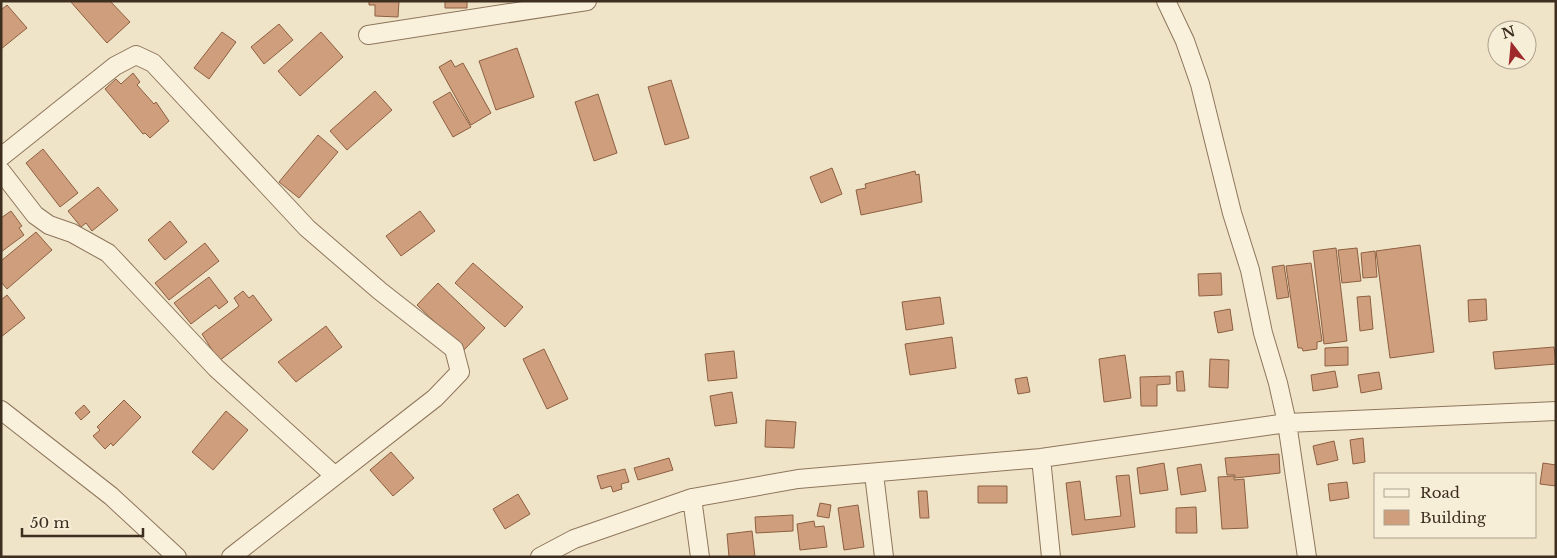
<svg xmlns="http://www.w3.org/2000/svg" width="1557" height="558" font-family="'Libre Baskerville',serif">
	<style>
		.building { fill: #cf9f7d; stroke: #8d5f41 }
		.lines { fill: none; stroke-linecap: round; stroke-linejoin: round }
		.minor-casing { stroke: #8d765c; stroke-width: 20 }
		.minor { stroke: #faf1dc; stroke-width: 18 }
	</style>
	<rect width="100%" height="100%" fill="#f0e4c8"/>
	<path class="building" d="M70,1H110L130,22L107,43Z
		M369,1H399L398,17L375,16V5H369Z
		M445,1H467V8H445Z
		M7,5L27,28L1,49V10Z
		M279,24L293,40L264,64L251,47Z
		M222,32L236,42L209,79L194,68Z
		M321,32L343,57L300,96L278,71Z
		M517,48L534,97L496,110L479,61Z
		M451,60L455,67L463,63L491,113L471,125L439,67Z
		M133,73L140,82L137,85L154,104L156,102L169,121L150,138L145,133L143,134L105,89L116,79L121,84Z
		M671,80L689,138L665,145L648,87Z
		M375,91L392,110L347,150L330,131Z
		M450,92L471,127L453,137L433,102Z
		M598,94L617,153L594,161L575,102Z
		M318,135L338,152L299,198L279,182Z
		M43,149L78,193L60,207L26,163Z
		M832,168L842,194L821,203L810,177Z
		M915,171L916,175L919,174L922,202L861,215L856,190L866,188L865,184Z
		M98,187L118,210L92,231L86,223L81,227L68,211Z
		M11,211L22,226L19,228L24,235L1,252V218Z
		M420,211L435,231L401,256L386,236Z
		M170,221L187,242L165,260L148,240Z
		M36,232L52,250L7,289L1,282V261Z
		M205,243L219,261L169,300L155,283Z
		M1420,245L1434,352L1390,358L1376,251Z
		M1336,248L1347,341L1324,344L1313,251Z
		M1357,248L1361,281L1342,283L1338,250Z
		M1375,251L1377,277L1363,278L1361,253Z
		M473,263L523,307L505,327L455,283Z
		M1311,263L1322,341L1317,342V349L1303,351L1302,348H1298L1286,266Z
		M1284,265L1289,297L1277,299L1272,267Z
		M1221,273L1222,295L1199,296L1198,274Z
		M209,277L228,302L219,309L216,305L191,324L174,303Z
		M438,283L485,328L464,350L417,305Z
		M243,291L249,298L253,295L272,320L219,361L202,334L239,306L234,298Z
		M7,295L25,318L1,337V300Z
		M1370,296L1373,329L1360,331L1357,297Z
		M940,297L944,324L906,330L902,302Z
		M1486,299L1487,320L1469,322L1468,300Z
		M1230,309L1233,330L1218,333L1214,312Z
		M326,326L342,347L296,382L278,362Z
		M952,337L956,368L910,375L905,344Z
		M1348,347V365L1325,366V348Z
		M1554,347L1556,364L1495,369L1493,352Z
		M544,349L568,399L547,409L523,359Z
		M734,351L737,378L708,381L705,354Z
		M1125,355L1131,398L1104,402L1099,359Z
		M1210,359L1229,360L1228,388L1209,387Z
		M1183,371L1185,391H1177L1176,372Z
		M1335,371L1338,387L1313,391L1311,375Z
		M1379,372L1382,389L1361,393L1358,375Z
		M1170,376V384L1157,385V406H1141L1140,377Z
		M1027,377L1030,392L1018,394L1015,379Z
		M732,392L737,423L715,426L710,396Z
		M124,400L141,417L113,446L111,443L105,449L93,436L100,430L97,427Z
		M84,405L90,412L81,420L75,413Z
		M226,411L248,430L213,470L192,452Z
		M766,420L796,422L794,448L765,447Z
		M1363,438L1365,462L1353,464L1350,440Z
		M1334,441L1338,460L1317,465L1313,446Z
		M391,452L414,478L393,496L370,470Z
		M1279,454L1280,473L1235,478V475H1227L1225,458Z
		M669,458L673,470L638,480L634,468Z
		M1164,463L1168,490L1140,494L1137,468Z
		M1543,463L1556,465V486L1540,484Z
		M1201,464L1206,491L1181,495L1177,468Z
		M625,469L629,482L621,484L622,489L613,492L611,486L601,489L597,476Z
		M1129,475L1135,527L1072,535L1066,483L1080,481L1085,520L1121,516L1116,476Z
		M1234,476V480L1244,479L1248,528L1222,529L1218,477Z
		M1347,482L1349,498L1330,501L1328,484Z
		M978,486H1007V503H978Z
		M918,491H927L929,518H920Z
		M518,494L530,514L505,529L493,509Z
		M820,503L831,505L829,518L817,516Z
		M858,505L864,547L844,550L838,508Z
		M1196,507L1197,533H1176V508Z
		M793,515V531L756,533L755,517Z
		M814,521L815,527L824,526L827,547L800,550L797,524Z
		M752,531L755,557H729L727,534Z"/>
	<g class="lines">
		<g class="minor-casing">
			<path id="minor" d="M1166,1L1185,41L1200,84L1232,213L1250,270L1263,333L1278,383L1287,423L1307,557
				M368,35L587,1
				M1,157L115,66L136,55L153,63L307,228L380,291L454,349L460,372L435,398L231,557
				M1,171L35,215L49,225L72,233L108,253L216,368L335,476
				M1,410L111,496L177,557
				M1041,458L1051,557
				M874,474L884,557
				M692,498L700,557
				M540,557L574,539L692,498L798,479L1041,458L1287,423L1556,411"/>
		</g>
		<use href="#minor" class="minor"/>
	</g>
	<rect width="1557" height="558" fill="none" stroke="#3d2e20" stroke-width="5"/>
	<rect x="1374" y="473" width="162" height="65" fill="#f7eed8" stroke="#ada18e"/>
	<rect x="1384" y="489" width="25" height="8" fill="#faf1dc" stroke="#ada18e"/>
	<text x="1420" y="498" font-size="15" fill="#3d2e20">Road</text>
	<rect x="1384" y="510" width="25" height="15" fill="#cf9f7d" stroke="#ada18e"/>
	<text x="1420" y="523" font-size="15" fill="#3d2e20">Building</text>
	<g transform="translate(1512 45) rotate(344)"><circle r="24" fill="#f7eed8" stroke="#ada18e"/>
	<path d="M0-4L9 19L0 12L-9 19Z" fill="#9e2a2b"/>
	<text y="-8" font-size="14" font-weight="bold" text-anchor="middle" fill="#3d2e20">N</text>
	</g>
	<path d="M22 528v8h121v-8" fill="none" stroke="#3d2e20" stroke-width="2.5"/>
	<text x="30" y="528" font-size="15" fill="#3d2e20" stroke="#f7eed8" stroke-width="4" paint-order="stroke">50 m</text>
</svg>
